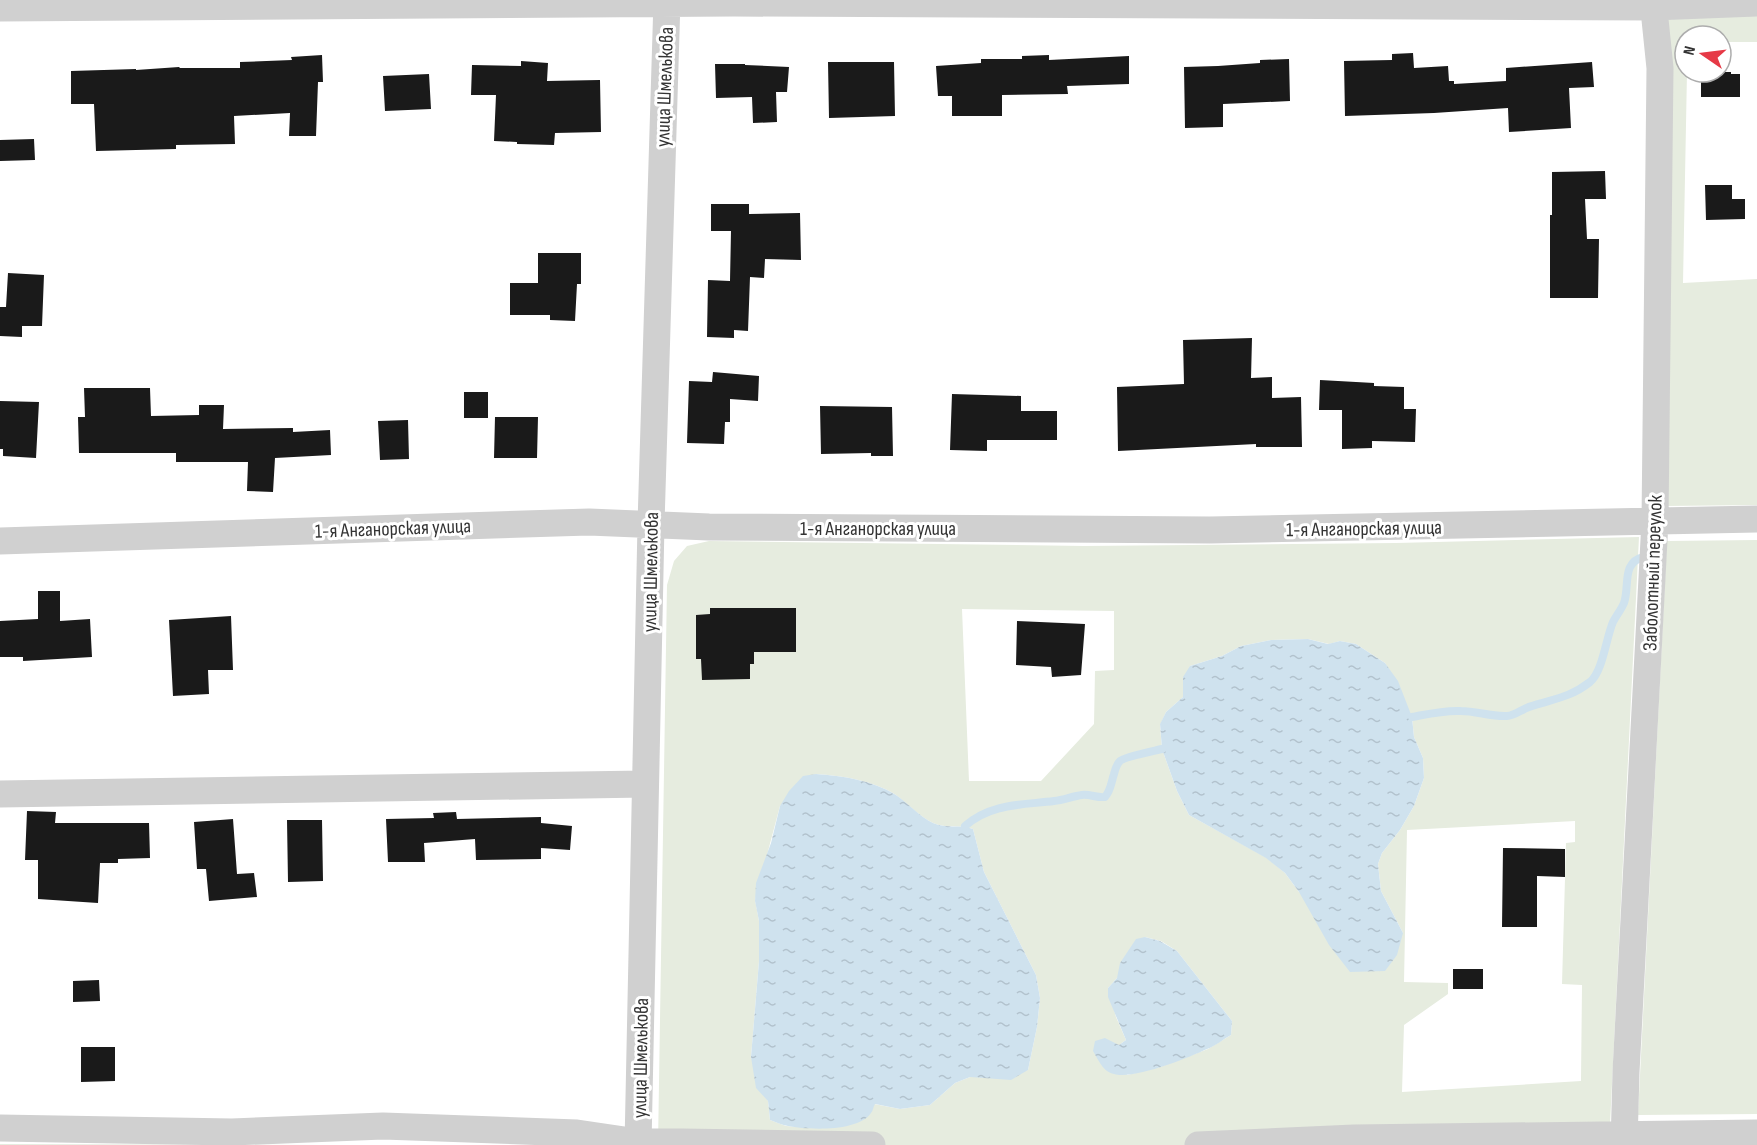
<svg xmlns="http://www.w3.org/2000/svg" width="1757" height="1145" font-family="'Sofia Sans Condensed',sans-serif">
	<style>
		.green { fill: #e6ecdf; fill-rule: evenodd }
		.water { fill: url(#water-ripples) }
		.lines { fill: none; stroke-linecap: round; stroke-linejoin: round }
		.stream { stroke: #cfe2ee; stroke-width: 8 }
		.building { fill: #1a1a1a }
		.minor { stroke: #d0d0d0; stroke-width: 27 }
		.labels { text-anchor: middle; stroke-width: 6; stroke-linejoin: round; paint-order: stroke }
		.street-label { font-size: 20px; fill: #333; stroke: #fff }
	</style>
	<defs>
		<pattern id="water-ripples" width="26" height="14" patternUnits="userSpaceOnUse" patternTransform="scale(1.5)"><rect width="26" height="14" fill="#cfe2ee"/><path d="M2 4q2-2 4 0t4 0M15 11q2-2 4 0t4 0" fill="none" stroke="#b2c2cd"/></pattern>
	</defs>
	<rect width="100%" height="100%" fill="#fff"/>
	<path class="green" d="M1757,12V42H1721V36H1685V72H1687L1683,283L1757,279V505L1665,506L1664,13Z
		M1639,537L1609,1145H658L667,585L674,561L687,546L709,541L1084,546L1396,543ZM962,609L1114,611V670L1095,671L1094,724L1041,781H969ZM1308,639L1329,644L1340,641L1356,644L1385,663L1412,717L1414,737L1423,758L1424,778L1414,806L1400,830L1382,853L1378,864L1381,891L1403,933L1299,892L1285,873L1267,858L1189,815L1177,791L1162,749L1160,725L1166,712L1183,697L1190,666L1222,656L1241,646L1271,640ZM816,774C843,776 872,780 896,795C908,804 919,816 933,823C946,829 960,824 973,829L984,872L1036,975L1040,998L1037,1027L1028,1070L987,1077H970L955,1083L930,1105L900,1109L874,1104L800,1127L786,1126L770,1120L768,1101L751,1057L759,961V921L755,900L780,806ZM1575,821V842L1566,843L1562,984L1582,985L1581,1081L1402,1092L1404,1025L1448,994V983L1404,982L1407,830ZM1145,937L1161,941L1177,951L1232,1021L1231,1035L1208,1049L1160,1067L1127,1075L1119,1045L1126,1040L1116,1017L1108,988L1117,978Z
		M1757,540V1114L1638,1115L1667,541Z
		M0,1144L326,1145H0Z"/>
	<path class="water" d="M1308,639L1328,644L1340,641L1356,644L1385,663L1398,681L1412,717L1414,737L1423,758L1424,778L1414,806L1400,830L1382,853L1378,864L1381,891L1403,933L1397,955L1385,971L1350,972L1329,945L1299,892L1285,873L1266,858L1189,815L1177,791L1162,749L1160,724L1166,712L1183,697V677L1190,666L1222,656L1241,646L1271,640Z
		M816,774C843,776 872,780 896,795C909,804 919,816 933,823C946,829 960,824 973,829L984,872L1036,975L1040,998L1037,1027L1028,1070L1011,1080L970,1077L955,1083L930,1105L900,1109L875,1104C873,1107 873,1111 871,1113C858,1132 809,1130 788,1126C782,1125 776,1122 770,1120L768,1101L756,1088L751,1057L759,961V921L755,901L756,883L771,843L780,806L789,791L803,776Z
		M1145,937L1160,941L1177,951L1232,1021L1231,1035C1223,1039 1216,1046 1207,1049C1188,1058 1133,1080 1114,1074C1103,1072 1098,1059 1093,1051L1095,1041L1105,1038L1119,1045L1126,1040L1108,997V988L1117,978L1120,963L1136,939Z"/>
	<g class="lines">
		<path class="stream" d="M1412,717C1428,714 1444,710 1461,711C1476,711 1492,717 1507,716C1515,716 1523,708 1532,706C1554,699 1571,697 1590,682C1603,671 1606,638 1613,622C1616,616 1621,610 1624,603C1630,586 1621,562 1644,557
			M965,826C991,803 1023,805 1054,801C1064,800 1073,796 1082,795C1090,794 1097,798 1105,797C1111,790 1111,783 1114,774C1115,770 1117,764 1120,761C1124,757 1154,751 1162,749"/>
	</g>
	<path class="building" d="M1413,53L1414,68L1448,66L1449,81H1454V84L1506,81V68L1592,62L1594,87L1569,88L1571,128L1509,132L1508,108L1434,113L1345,116L1344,61L1392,60V54Z
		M322,55L323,82H318L316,136H289L290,113L234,116L235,144L176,145V149L96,151L94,104H71V71L136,69V70L179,67L180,68H240V62L292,60L291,57Z
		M1049,55V60L1129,56V84L1067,86L1068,94L1002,95V116H952V96H938L936,66L981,63V59H1022V56Z
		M1289,59L1290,101L1223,104V127L1185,128L1184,67L1218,66L1260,63V60Z
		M521,61L548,63L547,81L600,80L601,132L555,133L554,145L517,144V142L494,141L496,95H471L472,65L521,66Z
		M828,62H894L895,116L829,118Z
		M715,64H745V65L789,67L787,92H776L777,122L753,123L752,97L716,98Z
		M1701,72H1731V74H1740V97H1701Z
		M429,74L431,109L385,111L383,76Z
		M34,139L35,160L0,161V140Z
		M1605,171L1606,199H1585L1587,239H1599L1598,298H1550V215H1552V172Z
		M1705,185H1732V199H1745V219L1706,220Z
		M711,204H749V214L800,213L801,260L765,259L764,278L750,277L748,331L734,330V338L707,337L708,280L730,281L731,231H711Z
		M538,253H581V284H577L575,321L550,320V315H510V283H538Z
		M8,273L44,275L42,326H22V337L0,336V307H6Z
		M1252,338L1251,378L1272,377V398L1301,397L1302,447H1256V444L1118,451L1117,387L1184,384L1183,340Z
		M713,372L759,376L758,401L730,399V422H725L724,444L687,443L689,381L712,382Z
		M1320,380L1374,383V386L1404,387V409H1416L1415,442L1372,441V448L1342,449V410H1319Z
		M84,388H150L151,416L199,415V405H224L223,429L293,428V432L330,430L331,455L275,458L273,492L247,491L248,462H176V453H79L78,417H85Z
		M464,392H488V418H464Z
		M952,394L1021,396V411H1057V440H987V451L950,450Z
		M0,401L39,402L36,458L3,456V449H0Z
		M820,406L892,407L893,456H871V453L821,454Z
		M495,417H538L537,458H494Z
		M408,420L409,459L380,460L378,421Z
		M38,591H60V621L90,619L92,657L23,661V657H0V621L38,619Z
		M710,608H796V652H754V664H750V679L702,680L701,659H696V615L710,614Z
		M231,616L233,670H208L209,694L173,696L169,620Z
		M1017,621L1085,624L1081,675L1052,677L1051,667L1016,665Z
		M27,811L56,812L55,823H149L150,858L118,859V863H100L98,903L38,899V860H25Z
		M456,812L457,819L541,817V823L572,826L570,850L541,848V859L476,860L475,839L424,843L425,862H388L386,819L434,818L433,813Z
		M233,819L237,874L254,873L257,897L209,901L206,869H197L194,822Z
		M287,820H322L323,881L288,882Z
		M1503,848L1565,849V877L1537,876V927H1502Z
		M1453,969H1483V989H1453Z
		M99,980L100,1001L73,1002V981Z
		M81,1047H115V1081L81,1082Z"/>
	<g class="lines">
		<path class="minor" d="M0,8L734,3L1653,7L1757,3
			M0,541L589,522L709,527L1210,530L1757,519
			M0,794L645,784
			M0,1128L232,1132L383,1126L577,1133L638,1142H682L872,1145
			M638,1145L651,524L667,0
			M1198,1145L1354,1138L1757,1133
			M1624,1145L1626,1072L1655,521L1660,68L1653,0"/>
	</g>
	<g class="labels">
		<g class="street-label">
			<text transform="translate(664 87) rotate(-88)" y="7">улица Шмелькова</text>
			<text transform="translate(393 528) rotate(-2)" y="7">1-я Анганорская улица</text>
			<text x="878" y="535">1-я Анганорская улица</text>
			<text transform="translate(1364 528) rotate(-1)" y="7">1-я Анганорская улица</text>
			<text transform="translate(650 572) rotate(-89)" y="7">улица Шмелькова</text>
			<text transform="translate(1652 573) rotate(-88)" y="7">Заболотный переулок</text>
			<text transform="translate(640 1058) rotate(-89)" y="7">улица Шмелькова</text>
		</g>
	</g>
	<g transform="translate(1703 54) rotate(284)"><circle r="28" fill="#ffffff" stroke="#adadad" stroke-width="1.5"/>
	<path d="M0-4.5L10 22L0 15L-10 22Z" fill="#e63946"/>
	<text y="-9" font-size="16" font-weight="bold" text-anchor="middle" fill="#333333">N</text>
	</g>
</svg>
